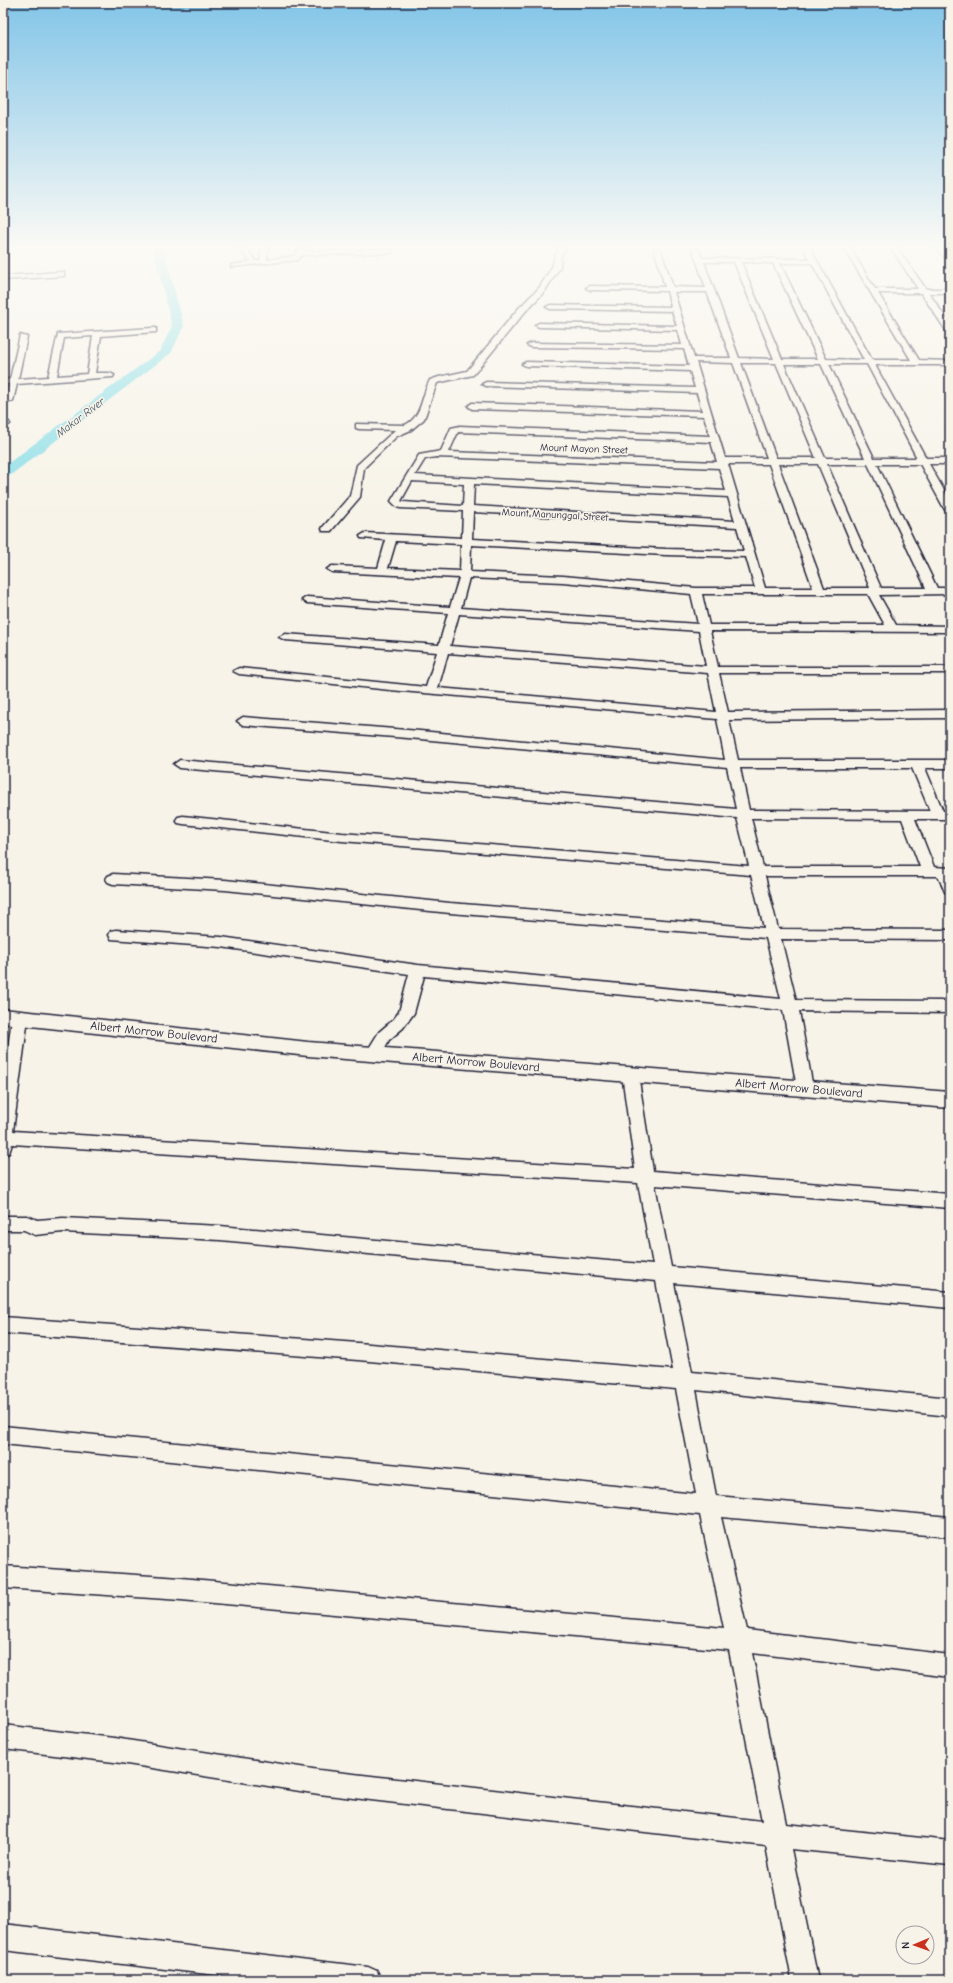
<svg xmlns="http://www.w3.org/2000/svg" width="953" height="1983" font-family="'Comic Neue',sans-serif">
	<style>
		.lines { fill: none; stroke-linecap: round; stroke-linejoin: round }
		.river { fill: #8ddee7; fill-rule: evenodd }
		.minor-casing { stroke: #22223b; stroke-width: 3 }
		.major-casing { stroke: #22223b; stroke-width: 3 }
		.minor { fill: #f7f3e8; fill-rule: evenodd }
		.major { fill: #f7f3e8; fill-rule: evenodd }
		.labels { text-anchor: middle; stroke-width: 3.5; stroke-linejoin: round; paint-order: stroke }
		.far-street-label { font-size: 10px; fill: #22223b; stroke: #f7f3e8 }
		.far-water-label { font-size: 11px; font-style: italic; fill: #3d5166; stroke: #f7f3e8 }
		.street-label { font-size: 12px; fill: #22223b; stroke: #f7f3e8 }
	</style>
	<rect width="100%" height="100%" fill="#f7f3e8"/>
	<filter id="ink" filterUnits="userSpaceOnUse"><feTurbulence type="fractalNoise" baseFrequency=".025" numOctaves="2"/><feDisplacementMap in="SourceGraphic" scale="8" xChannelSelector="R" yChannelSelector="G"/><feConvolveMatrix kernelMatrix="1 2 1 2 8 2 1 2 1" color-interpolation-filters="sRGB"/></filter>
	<g filter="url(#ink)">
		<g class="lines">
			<path class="river" d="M153,248H163L184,326L171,353L8,477L3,478V467L160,351L172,326Z"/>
			<g class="minor-casing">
				<path id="minor" d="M240,248H246L256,261H260L262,248H268L267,260L294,256L299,248H305L304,251L390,249L393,251L390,253L302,255L297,260L231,267V265L250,262Z
					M560,248H566L561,255L560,267L545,291L524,313L473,375L437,383L424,419L411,430L397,436L364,468L360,497L331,531H323L322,529L323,527L350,496L357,465L395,430L359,429L356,428V424L405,425C423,416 421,396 430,380L439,377L467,371L518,309L539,288L552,267L555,255Z
					M654,248H660L673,287L706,288L692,248H698L702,258L809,259L804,248H810L872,360H911L844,248H850L875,289H918L891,248H897L926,289H950V293H929L950,324V332H947L921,293H878L919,360L950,361V365H875L926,458H950V464H929L950,501V513L945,510L920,464H877L937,588H950V594L879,595L896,625L950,626V632L710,631L718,667H950V673H719L728,712L950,710V718L729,720L738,760H950V768H925L943,811H950V819H915L934,867L950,868V894L945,892L938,876H765L778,929L950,930V940L781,939L796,1000L950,1001V1013L799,1011L813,1088L811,1092L805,1094L799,1092L797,1088L783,1010L424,976L414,1013L403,1028L389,1040L380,1057L374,1059L368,1057L366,1053L379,1032L393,1020L399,1012L409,974L221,947L111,939L109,935L111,931L116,930L221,937L418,965L781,999L766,938L450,913L225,890L113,884L108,882L106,879L108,876L113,874L225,880L450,903L764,928L751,875L342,841L183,824L178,823L176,820L178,817L183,816L342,833L749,866L737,818L180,768L174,764L180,760L736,809L727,767L420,739L243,725L237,721L243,717L420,731L725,760L717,719L390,690L239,674L233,671L239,668L426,687L437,652L285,640L279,637L285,634L439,645L448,613L307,603L302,600L307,597L450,607L459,578L332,572L327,569L332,566L378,568L386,540L361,538L360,536L365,533L462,538L463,511L400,508L397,507L391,501L419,455L441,451L451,428L460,426L710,436L704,416L472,409L468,406L472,403L702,411L697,393L486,386L482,384L486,382L695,388L690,371L526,366L522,364L526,362L689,366L684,349L531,347L527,345L531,343L682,345L678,330L539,327L535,325L539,323L677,326L672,311L550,309L546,307L550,305L671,307L667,291L590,290L586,288L590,286L665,287ZM704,262H734L774,359L739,358ZM741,262L773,263L818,359H782ZM780,263H812L864,360L826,359ZM674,292H707L731,358H694ZM696,362L733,363L767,458H725ZM741,363H776L816,458H776ZM784,364H821L865,458H825ZM829,364H867L917,458H874ZM458,432L711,442L717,462L449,452ZM436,457L719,468L726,491L415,475L425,459ZM728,464H769L813,588H765ZM778,464H818L870,588H824ZM827,464H868L926,588H881ZM412,481L464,484L463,506L403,502L401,501ZM474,484L728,497L735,521L473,506ZM473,512L737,527L744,551L666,549L472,539ZM396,541L461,544L460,571L388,568ZM471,545L666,555L746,557L755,588H696L563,576L470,572ZM469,578L563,582L691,594L698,624L461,608ZM702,594H868L885,625H709ZM459,614L699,631L706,666L450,646ZM448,653L708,673L716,712L438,688ZM740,768H912L930,811L749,810ZM751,818L902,819L920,867H763Z
					M61,272H64V276L3,280V276Z
					M153,328H156V332L101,336L95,373H110L114,375L113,377L17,384L13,401H7L6,399L9,384H3V380L10,379L20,335L27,337L18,379L48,377L58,334ZM93,336L87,374L57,376L64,338Z
					M3,421L9,422L10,424L3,427Z
					M20,1012L25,1014L28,1018L13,1131L635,1169L622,1074L624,1070L630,1068L636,1070L638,1074L653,1171L950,1194V1208L655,1185L671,1267L950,1292V1308L674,1283L692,1372L950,1398V1416L696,1390L716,1496L950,1517V1537L721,1517L747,1630L950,1655V1677L752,1653L786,1824L950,1841V1865L791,1849L818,1980H792L766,1846L319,1794L114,1762L3,1749V1725L114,1738L319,1770L762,1821L729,1650L181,1600L3,1588V1566L181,1578L724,1628L700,1515L3,1444V1426L696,1494L676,1389L358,1360L3,1333V1317L358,1343L673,1370L656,1281L220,1240L63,1232L35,1235L24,1230H3V1216H27L37,1220L63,1218L220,1226L653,1265L638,1183L12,1144L9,1153L3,1155V1087L12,1018L15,1014Z
					M3,1924L368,1967L377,1971L381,1980H259L3,1950Z"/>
			</g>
			<g class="major-casing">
				<path id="major" d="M937,248H945L950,254V262L947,261Z
					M3,1009L308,1042L950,1092V1108L308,1056L3,1023Z"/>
			</g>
			<use href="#minor" class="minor"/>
			<use href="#major" class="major"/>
		</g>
	</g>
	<linearGradient id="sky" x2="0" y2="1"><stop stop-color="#83c5e8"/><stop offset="0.47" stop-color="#fbfaf5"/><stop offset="1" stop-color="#fbfaf5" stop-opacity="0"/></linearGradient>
	<rect width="953" height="525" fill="url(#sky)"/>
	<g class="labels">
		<g class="far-street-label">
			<text transform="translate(584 448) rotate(2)" y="4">Mount Mayon Street</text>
			<text transform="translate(555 514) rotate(3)" y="4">Mount Manunggal Street</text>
		</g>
		<g class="far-water-label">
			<text transform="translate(80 417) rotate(-37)" y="4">Makar River</text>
		</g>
		<g class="street-label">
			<text transform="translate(154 1032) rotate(6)" y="4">Albert Morrow Boulevard</text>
			<text transform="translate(476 1062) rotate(5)" y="4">Albert Morrow Boulevard</text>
			<text transform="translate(799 1088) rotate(5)" y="4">Albert Morrow Boulevard</text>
		</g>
	</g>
	<rect width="953" height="1983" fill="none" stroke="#f7f3e8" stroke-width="16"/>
	<rect x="8" y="8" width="937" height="1967" fill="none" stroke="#22223b" stroke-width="1.5" filter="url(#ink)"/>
	<g transform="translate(915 1945) rotate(268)"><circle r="19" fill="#f7f3e8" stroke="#a29fa3"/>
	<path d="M0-3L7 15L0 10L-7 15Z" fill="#c8321e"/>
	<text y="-6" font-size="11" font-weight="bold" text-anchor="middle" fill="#22223b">N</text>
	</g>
</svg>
